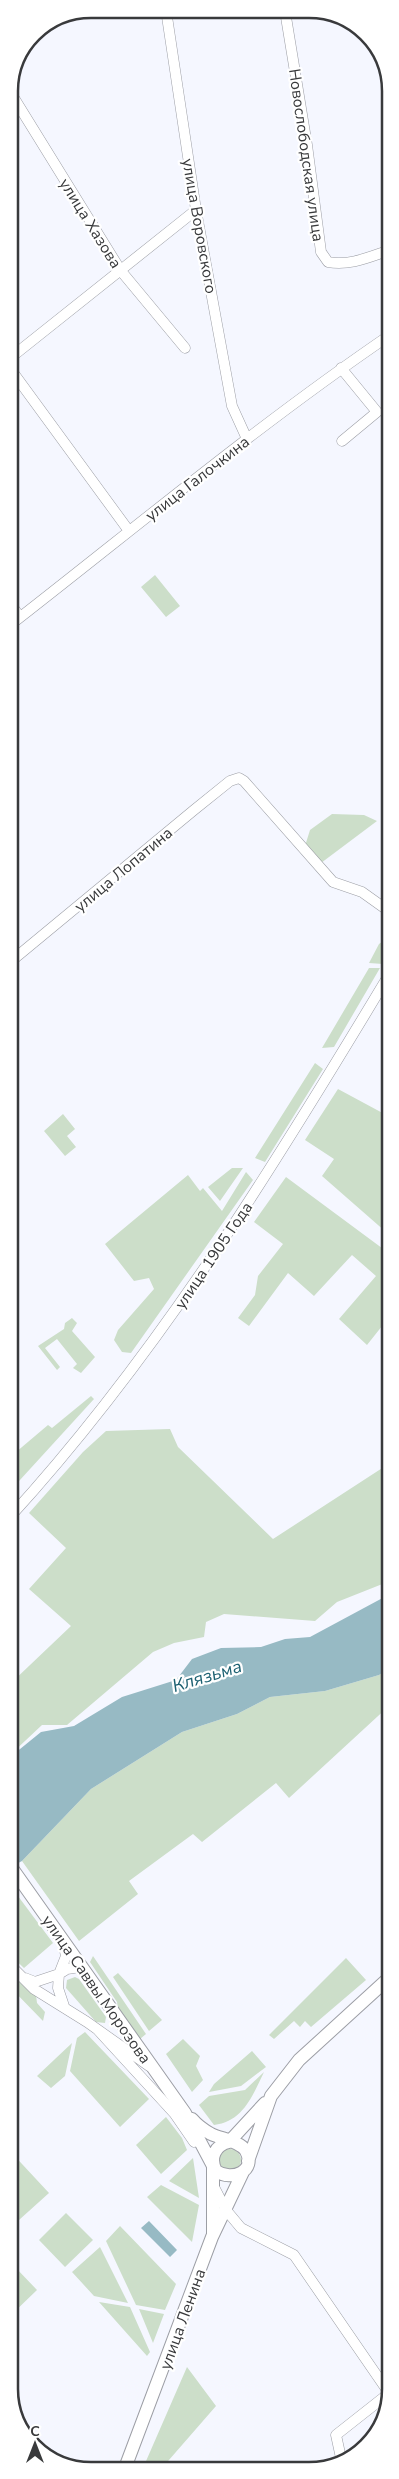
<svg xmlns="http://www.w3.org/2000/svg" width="399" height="2479" font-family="'Nunito Sans',sans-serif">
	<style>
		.green { fill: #ccdec9 }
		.water { fill: #97bac4 }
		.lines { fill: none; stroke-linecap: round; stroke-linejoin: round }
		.minor-casing { stroke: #9c9ea5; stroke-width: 11 }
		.major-casing { stroke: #9c9ea5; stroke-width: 14 }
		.minor { stroke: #fff; stroke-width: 10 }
		.major { stroke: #fff; stroke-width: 12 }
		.labels { text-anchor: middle; stroke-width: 4.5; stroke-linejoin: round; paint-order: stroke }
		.street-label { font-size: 16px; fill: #393a3c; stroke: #fff }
		.water-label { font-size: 18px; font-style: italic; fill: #1d6172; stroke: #fff }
		.rim { fill: none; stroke: #393a3c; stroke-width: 2.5 }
	</style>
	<rect width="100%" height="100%" fill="#f5f7ff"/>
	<path class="green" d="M155,575L180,606L166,617L141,587Z
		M332,814L364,815L377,821L321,863L305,846L310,830Z
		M390,936V952L383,964L369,963L379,944Z
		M369,968H380L334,1047L322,1048Z
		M315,1063L323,1069L265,1162L255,1158Z
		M338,1089L390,1117V1228L386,1232L322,1176L334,1159L305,1140Z
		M63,1114L75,1129L67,1136L76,1147L65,1156L44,1131Z
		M232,1168H243L220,1201L208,1187Z
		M246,1172L253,1180L131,1353L122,1352L114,1340L118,1330L154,1289L149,1278L134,1281L105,1244L188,1175L200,1191L203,1188L222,1211Z
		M286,1177L390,1254V1316L367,1345L339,1319L376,1276L352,1255L314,1296L288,1273L249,1326L238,1318L255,1295L258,1276L283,1244L254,1222Z
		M72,1318L77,1323L72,1331L95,1357L81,1373L73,1368L77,1364L57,1339L45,1348L60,1367L57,1370L38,1346L64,1329L65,1323Z
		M91,1396L94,1399L9,1492V1458L48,1425L52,1428Z
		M170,1429L178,1447L273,1539L390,1463V1581L337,1602L315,1621L224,1614L206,1622L204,1637L174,1643L153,1652L67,1725H42L9,1756V1685L71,1626L29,1589L66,1548L29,1513L83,1452L106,1431Z
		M390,1668V1705L289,1798L276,1783L202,1842L193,1834L129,1881L138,1894L79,1941L22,1861L91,1789L182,1732L237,1714L270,1697L325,1691L379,1675Z
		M9,1884L53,1943L24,1968L9,1954Z
		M93,1956L146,2034L140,2039L118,2009L117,2002L90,1962Z
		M346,1958L366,1980L311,2027L305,2021L300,2027L294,2021L274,2039L269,2035Z
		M9,1969L36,1995L37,2003L45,2012L43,2021L9,1986Z
		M118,1973L162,2020L149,2031L113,1977Z
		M75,1977L79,1979L106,2017L105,2023L96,2022L66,1988L67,1980Z
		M85,2032L149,2099L120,2127L70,2071L77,2038Z
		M183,2039L200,2056L196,2066L203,2080L192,2092L166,2054Z
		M72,2043L65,2076L51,2088L37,2076Z
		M252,2051L266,2067L241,2086L209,2092L214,2084Z
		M264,2072C253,2095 243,2122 214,2125L199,2105L209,2096L245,2090Z
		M166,2117L182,2138L187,2150L161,2174L136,2145Z
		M219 2160a11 11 0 1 1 22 0a11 11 0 1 1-22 0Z
		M9,2150L49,2193L19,2220L9,2209Z
		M193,2158L199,2198L169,2181Z
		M161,2185L199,2205L192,2242L147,2197Z
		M66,2213L93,2240L65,2267L39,2240Z
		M120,2226L176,2284L165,2310L136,2305L106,2241Z
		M100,2247L128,2303L94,2296L72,2272Z
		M15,2267L37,2290L9,2317V2272Z
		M99,2302L130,2307L150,2352L147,2356Z
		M139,2309L164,2314L153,2343Z
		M187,2367L216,2406L162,2468H143Z"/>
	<path class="water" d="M390,1594V1668L379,1675L325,1691L270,1697L237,1714L182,1732L91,1789L22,1861L9,1868V1758L41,1732L74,1726L122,1697L176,1680L192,1659L221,1648L261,1647L285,1639L310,1637Z
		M149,2221L177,2250L170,2257L141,2228Z"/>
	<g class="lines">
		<g class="minor-casing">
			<path id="minor" d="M166,10L196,210L232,406L247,439
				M285,11L307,145L321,252L328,262C350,266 369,257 390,250
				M9,90L121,271L185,348
				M9,359L196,210
				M9,367L129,531
				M341,368L377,412L342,441
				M9,602L20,617
				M9,626C135,528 258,425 390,335
				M9,963L194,810L230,781L239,778L244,781L333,882L362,892L390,912
				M9,1518C159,1354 276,1163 390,973
				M9,1964L34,1989L87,2022L149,2066
				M25,1978L35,1982L59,1974L66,1956L63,1942
				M64,2006L58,1988L59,1974L67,1969L80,1967
				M98,2030L174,2113L194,2142
				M213,2185L226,2210L241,2228L294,2255L389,2393
				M341,2458L336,2435L388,2394"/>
		</g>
		<g class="major-casing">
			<path id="major" d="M9,1864L185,2113L213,2166V2234
				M192,2119C197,2125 204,2130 211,2134C221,2139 240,2141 246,2151C257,2171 232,2182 216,2171C209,2158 215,2145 229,2142L265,2103
				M248,2161L271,2096L299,2060L390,1977
				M125,2468L212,2237L243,2172"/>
		</g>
		<use href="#minor" class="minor"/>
		<use href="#major" class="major"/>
	</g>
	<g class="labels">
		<g class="street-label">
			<text transform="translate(307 155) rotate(82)" y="6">Новослободская улица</text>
			<text transform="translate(91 223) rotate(58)" y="6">улица Хазова</text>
			<text transform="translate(200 226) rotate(80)" y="6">улица Воровского</text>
			<text transform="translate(197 478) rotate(-38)" y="6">улица Галочкина</text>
			<text transform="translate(123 869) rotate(-40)" y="6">улица Лопатина</text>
			<text transform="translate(213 1255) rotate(-56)" y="6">улица 1905 Года</text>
			<text transform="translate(97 1989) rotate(55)" y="6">улица Саввы Морозова</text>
			<text transform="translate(182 2319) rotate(-70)" y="6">улица Ленина</text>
		</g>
		<g class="water-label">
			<text transform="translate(207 1676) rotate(-17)" y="6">Клязьма</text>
		</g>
	</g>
	<path d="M0 0H399V2479H0ZM91 18H309A73 73 0 0 1 382 91V2389A73 73 0 0 1 309 2462H91A73 73 0 0 1 18 2389V91A73 73 0 0 1 91 18Z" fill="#fff" fill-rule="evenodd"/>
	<path class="rim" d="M91 18H309A73 73 0 0 1 382 91V2389A73 73 0 0 1 309 2462H91A73 73 0 0 1 18 2389V91A73 73 0 0 1 91 18Z"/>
	<g transform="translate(35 2444)" stroke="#ffffff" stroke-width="4" paint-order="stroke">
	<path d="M0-4L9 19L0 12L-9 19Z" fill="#393a3c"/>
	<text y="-8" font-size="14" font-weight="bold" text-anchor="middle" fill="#393a3c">С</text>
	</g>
</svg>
